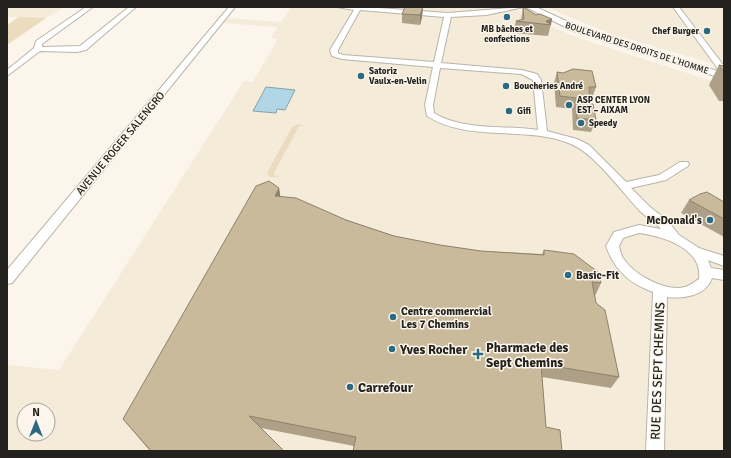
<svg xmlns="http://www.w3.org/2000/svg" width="731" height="458" font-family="Signika,sans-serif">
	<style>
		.built { fill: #f4ebd9; fill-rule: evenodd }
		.green { fill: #ebdcbf }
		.water { fill: #b1d6e5; stroke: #87a0a9 }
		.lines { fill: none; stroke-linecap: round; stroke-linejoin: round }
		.minor-casing { stroke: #b9b4aa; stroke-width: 2 }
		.major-casing { stroke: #b9b4aa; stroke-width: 2 }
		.minor { fill: #fff; fill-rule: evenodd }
		.major { fill: #fff; fill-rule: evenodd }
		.wall { fill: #aea086 }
		.shaded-wall { fill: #8d826d }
		.building { fill: #caba9c; stroke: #8d826d }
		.poi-dot { fill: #2d6980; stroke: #fbf5eb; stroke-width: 1.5 }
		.labels { text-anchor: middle; stroke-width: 3; stroke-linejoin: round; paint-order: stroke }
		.far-poi-label { font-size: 9px; font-weight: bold; fill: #24221e; stroke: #fbf5eb; text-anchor: start }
		.far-street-label { font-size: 9px; fill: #24221e; stroke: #fbf5eb }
		.street-label { font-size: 11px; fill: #24221e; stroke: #fbf5eb }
		.poi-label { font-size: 11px; font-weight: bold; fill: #24221e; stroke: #fbf5eb; text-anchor: start }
		.near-poi-label { font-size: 13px; font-weight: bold; fill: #24221e; stroke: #fbf5eb; text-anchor: start }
		.near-street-label { font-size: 13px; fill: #24221e; stroke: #fbf5eb }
	</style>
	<rect width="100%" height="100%" fill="#fbf5eb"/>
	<path class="built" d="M7,7H65L46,18L7,17Z
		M291,7H513L546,25L582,39L724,85V451H7V365L59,370L244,81L253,82L278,39L271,38L278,27L223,23L227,18L281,22ZM24,410H48V434H24Z
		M546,7H724V67L609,33Z"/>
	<path class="green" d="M19,17L46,18L7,45V25Z
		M298,124L305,126H299L273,175L280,177H270L267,173L292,127Z"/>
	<path class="water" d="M266,87L295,90L285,110L277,109L276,113L253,111Z"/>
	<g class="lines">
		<g class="minor-casing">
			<path id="minor" d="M86,7H93L42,44V47L80,46L129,7H136L86,50L77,52L40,51L7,76V70L34,48L36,41Z
				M229,7H235L12,283L7,284V270Z
				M337,7H365L448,13L524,7L486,15L451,17L441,63L522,70L537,74L541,80L547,131L577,139L589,145L626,182L659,175L680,162H688L689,164L688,166L666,180L631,188L650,207L668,221L679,235L699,248L724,256V266L708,260L711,268L724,270V280L712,278C706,296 683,299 667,297L664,451H646L653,292C630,284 614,270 606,246L614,232L639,225L661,229C655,222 647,218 640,211C622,192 594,153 571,144C526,125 469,143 427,116L425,105L433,67L342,59L332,56L330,50L354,10ZM360,10L444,17L434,62L343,55L338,53V50ZM440,68L521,74L533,80L538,130C504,125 464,131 434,113L433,105ZM639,233C662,236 703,248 699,279C695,281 690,286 685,287C665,292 634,275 623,258C621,255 620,250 619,246L623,238Z
				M673,7H679L724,66V73H721Z"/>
		</g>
		<g class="major-casing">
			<path id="major" d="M526,7H536L577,26L724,73V79L571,30Z"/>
		</g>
		<use href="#minor" class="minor"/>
		<use href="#major" class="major"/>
	</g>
	<path class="wall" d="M423,7L422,17L420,25L402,23V14Z
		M523,7L536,15L552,19L548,36L513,33L516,21L521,20Z
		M719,65L724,66V101H719L709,85Z
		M557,72L596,87L592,98H590V104L596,120L591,132L573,130L572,109L556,107L554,83Z
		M279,188L280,196L346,220L394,236L440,245L481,251L542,254L544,250L601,283L595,296L596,303L619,377L611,388L542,377L354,446L261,428L284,451H150L123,419Z
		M689,200L724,202V237L681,213Z"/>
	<path class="shaded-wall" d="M423,7L422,17L420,25V15Z
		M552,19L551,25L546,21Z
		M279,188L281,200L275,196Z"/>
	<path class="building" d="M405,7H423L420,15L402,14Z
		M523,7L536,15L540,14L552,19L546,21L551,25L516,21L524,19Z
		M719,65L724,66V72Z
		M573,69L592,71L596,87H589L590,104H593L596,120L577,118L576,98L560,96L557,72L563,73Z
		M269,181L279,188L275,196L296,198L346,220L394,236L440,245L481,251L544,255V250L574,254L598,272L601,283L592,282L596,303L605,310L619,377L541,364L546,427L560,430L562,451H353L356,437L249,416L284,451H151L123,419L256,186Z
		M707,192L724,202V219L689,200L700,194Z"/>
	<g class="poi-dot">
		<circle cx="507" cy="17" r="4"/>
		<circle cx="707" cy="31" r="4"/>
		<circle cx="361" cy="76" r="4"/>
		<circle cx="506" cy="86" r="4"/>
		<circle cx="569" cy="105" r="4"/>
		<circle cx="509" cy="111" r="4"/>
		<circle cx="581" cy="123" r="4"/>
		<circle cx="710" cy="220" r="4"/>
		<circle cx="568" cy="275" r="4"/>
		<circle cx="393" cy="317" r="4"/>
		<circle cx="392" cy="349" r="4"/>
		<path d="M476 348h4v4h4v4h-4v4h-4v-4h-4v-4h4z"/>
		<circle cx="350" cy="387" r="4"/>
	</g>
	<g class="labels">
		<g class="far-poi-label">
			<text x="507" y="32" text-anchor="middle">MB bâches et<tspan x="507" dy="10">confections</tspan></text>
			<text x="699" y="34" text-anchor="end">Chef Burger</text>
			<text x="369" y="74">Satoriz<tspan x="369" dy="10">Vaulx-en-Velin</tspan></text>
			<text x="514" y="89">Boucheries André</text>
			<text x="577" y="103">ASP CENTER LYON<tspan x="577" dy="10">EST – AIXAM</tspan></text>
			<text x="517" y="114">Gifi</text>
			<text x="589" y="126">Speedy</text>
		</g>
		<g class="far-street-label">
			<text transform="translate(637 48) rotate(18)" y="3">BOULEVARD DES DROITS DE L'HOMME</text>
		</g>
		<g class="street-label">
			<text transform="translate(120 143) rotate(-50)" y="4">AVENUE ROGER SALENGRO</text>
		</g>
		<g class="poi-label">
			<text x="702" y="224" text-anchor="end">McDonald's</text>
			<text x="576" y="279">Basic-Fit</text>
			<text x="401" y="315">Centre commercial<tspan x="401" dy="13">Les 7 Chemins</tspan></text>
		</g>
		<g class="near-poi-label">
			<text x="486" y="352">Pharmacie des<tspan x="486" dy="15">Sept Chemins</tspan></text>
			<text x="400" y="354">Yves Rocher</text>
			<text x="358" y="392">Carrefour</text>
		</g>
		<g class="near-street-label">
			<text transform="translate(657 371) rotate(-88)" y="5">RUE DES SEPT CHEMINS</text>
		</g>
	</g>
	<rect width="731" height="458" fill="none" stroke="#24221e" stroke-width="16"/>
	<g transform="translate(36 422)"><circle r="19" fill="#fbf5eb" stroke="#a5a199"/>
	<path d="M0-3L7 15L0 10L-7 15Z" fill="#2d6980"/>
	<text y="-6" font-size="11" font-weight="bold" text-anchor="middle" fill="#24221e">N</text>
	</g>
</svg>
